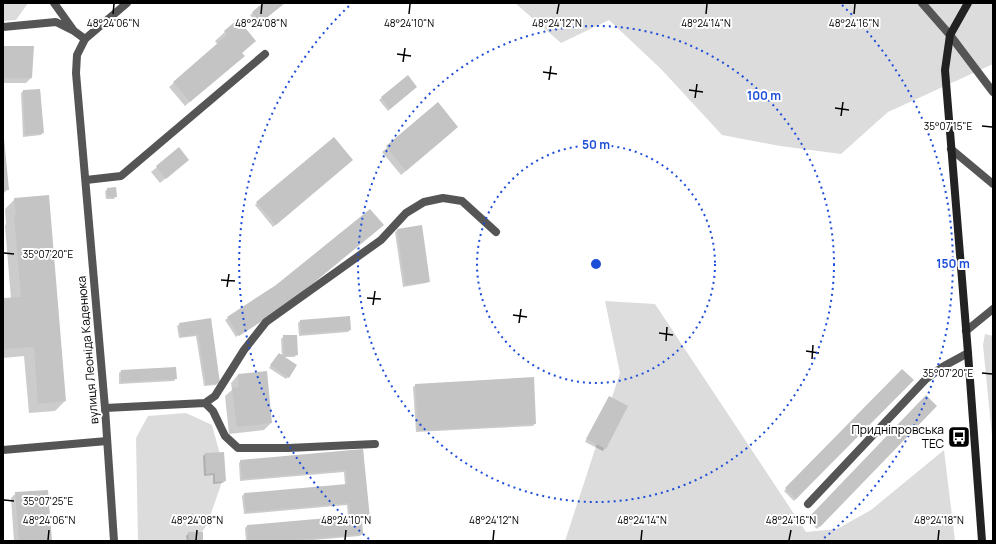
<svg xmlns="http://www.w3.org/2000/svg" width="996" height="544" font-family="Manrope,sans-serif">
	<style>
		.green { fill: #dcdcdc }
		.shadow { fill: #0003 }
		.building { fill: #c4c4c4 }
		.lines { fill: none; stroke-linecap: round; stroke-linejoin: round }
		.lane { stroke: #555; stroke-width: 8 }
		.street { stroke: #555; stroke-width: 8 }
		.secondary { stroke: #222; stroke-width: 8 }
		.ticks { fill: none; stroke: #000; stroke-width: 1.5 }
		.ring { fill: none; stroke: #1d4ed8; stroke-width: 2; stroke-dasharray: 2 4 }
		.labels { text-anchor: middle; stroke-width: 4; stroke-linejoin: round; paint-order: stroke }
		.street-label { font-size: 12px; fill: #000; stroke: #fff }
		.poi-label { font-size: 12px; fill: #000; stroke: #fff; text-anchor: end }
		.ticks-label { font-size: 10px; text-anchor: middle; fill: #000; stroke: #fff; stroke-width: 4; stroke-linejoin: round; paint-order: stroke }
		.centre { fill: #1d4ed8; stroke: #fff; stroke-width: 2 }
		.ring-label { font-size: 12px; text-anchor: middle; font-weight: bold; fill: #1d4ed8; stroke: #fff; stroke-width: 4; stroke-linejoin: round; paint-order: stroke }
	</style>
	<rect width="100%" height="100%" fill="#fff"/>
	<path class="green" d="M3,3H28L16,20L3,21Z
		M515,3H993V64L888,112L841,154L780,146L722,135L661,69L609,20L561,43Z
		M605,301L655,304L806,532L837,529L871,510L944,450L955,541H565L620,373Z
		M985,334L993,336V446L983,345Z
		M186,413L212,425L225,473L207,525L195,541H138L136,438L148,416Z"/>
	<path class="shadow" d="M265,3H284L258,25L250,15Z
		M225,32L254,41L242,53L238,60L185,106L169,87L218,45L215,41Z
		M3,47L31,78L26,83H3Z
		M408,77L414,89L388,111L379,100Z
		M40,90L43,133L41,135L23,137L21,93L23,91Z
		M438,104L452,132L401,175L382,152Z
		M3,141L8,189L3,194Z
		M179,149L183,164L160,183L151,172Z
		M350,162L273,227L255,205L257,203Z
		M108,189L116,196L114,199H106L105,191Z
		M48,196L65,401L55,411L29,413L24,356L3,358V299H11L5,226L6,224L5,209L15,199Z
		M398,230L429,281L426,283L403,287L395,232Z
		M276,286L284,306L236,337L225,320Z
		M210,319L219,382L216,385L204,386L196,336L179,338L177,326L180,324Z
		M300,321L350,330L348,332L299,336L298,323Z
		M284,336L297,355L294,357H284L288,377L286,379L269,368L277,356H282L281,339Z
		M902,370L912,380L794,501L784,491Z
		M121,371L176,378L174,381L119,384V373Z
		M238,375L271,423L264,430L229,434L225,396L232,390L231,383Z
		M416,385L535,423L533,426L416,432L413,387Z
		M609,397L627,406L603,451L585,442Z
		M926,397L936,406L817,529L808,520Z
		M363,450L369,518L366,520H361L362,534L360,536L303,541H246L245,528L247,526L348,517L347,505L244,514L242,496L244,494L345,485L344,472L240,481L239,463L241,461Z
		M205,454L225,481L223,483L213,484V475L204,476L203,456Z
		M16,493L51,541H14L11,498Z
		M189,533L202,541H187L186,536Z"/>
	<path class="building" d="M263,3H285L260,23L252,12Z
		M238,19L256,41L242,53L245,56L190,102L173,82L227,35L224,31Z
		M3,46H34L32,78H3Z
		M408,75L417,87L390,109L381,97Z
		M40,89L44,133L25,135L23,90Z
		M438,102L458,127L406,171L386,146Z
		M334,137L353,160L276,225L256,202Z
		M3,138H4L9,190H3Z
		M179,147L189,160L166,179L156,166Z
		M116,187L117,197H107V188Z
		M49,195L66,401L38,404L34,347L3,349V298L21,297L14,215H16L14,198Z
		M370,209L384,225L288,304L239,336L227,317L276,285Z
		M422,225L430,282L405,285L397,229Z
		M350,316L351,330L301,334L300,320Z
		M211,318L220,383L206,385L198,334L181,337L179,323Z
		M283,335H297L298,355L284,356Z
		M279,353L297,365L289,378L270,365Z
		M176,367L177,379L121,382V370Z
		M902,369L914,380L796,499L785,488Z
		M267,371L272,423L237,427L232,388L239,387L238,374Z
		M534,377L536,424L418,431L415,384Z
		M926,395L937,406L820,527L809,517Z
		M609,396L628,406L606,449L586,439Z
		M363,449L370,518L362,519L363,534L284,541H248L247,525L350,516L349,503L246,512L244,493L347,484L346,470L242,479L240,460Z
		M224,452L226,481L215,482V473L206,474L205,453Z
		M48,490L52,541H19L15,492Z
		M188,532H203V541H189Z"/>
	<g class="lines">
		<path class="lane" d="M54,3L74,31L85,39
			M3,27L56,22L74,31
			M951,149L993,184
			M86,180L121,176L265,54
			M966,331L993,309
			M205,403L213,411L225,436L238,448H288L375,444
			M105,408L205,403L215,396L244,350L266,322L381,240L406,213L424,202L443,198L462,201L496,232
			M3,450L107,441
			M808,504L926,379L944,366L968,353"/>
		<path class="street" d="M922,3L950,35L993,92
			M114,541L105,408L76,73L77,55L85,39L127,3"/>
		<path class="secondary" d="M968,3L950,35L945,70L968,353L982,541"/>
	</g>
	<path class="ticks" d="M113,14L114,4M261,14L262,4M409,14L410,4M557,14L559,4M706,14L707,4M854,14L855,4M397,54L411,56M403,62L405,48M543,72L557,74M549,80L551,66M689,90L703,92M695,98L697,84M835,108L849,110M841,116L843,102M982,126L992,127M4,253L14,254M221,280L235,281M227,287L229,274M367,298L381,299M373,305L375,291M513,315L527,317M519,323L521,309M659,333L673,335M666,341L667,327M806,351L819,353M812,359L813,345M982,373L992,374M4,500L14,501M48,540L49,530M196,540L197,530M345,540L346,530M493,540L494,530M641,540L642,530M789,540L791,530M938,540L939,530"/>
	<g class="ring">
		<circle cx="596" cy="264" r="119"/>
		<circle cx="596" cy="264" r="238"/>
		<path d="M369 539A357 357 0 0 1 350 5M842 5A357 357 0 0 1 823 539"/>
	</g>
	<defs>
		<g id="bus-square" transform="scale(1.15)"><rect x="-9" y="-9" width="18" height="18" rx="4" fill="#000" stroke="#fff"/><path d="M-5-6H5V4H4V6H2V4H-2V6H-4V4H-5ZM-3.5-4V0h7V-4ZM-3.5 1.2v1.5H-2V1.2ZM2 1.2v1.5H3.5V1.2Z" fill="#fff"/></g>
	</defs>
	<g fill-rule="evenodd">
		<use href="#bus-square" x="959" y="437"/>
	</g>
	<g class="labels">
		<g class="street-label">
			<text transform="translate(88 350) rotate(-95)" y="4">вулиця Леоніда Каденюка</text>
		</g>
		<g class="poi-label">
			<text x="944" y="434">Придніпровська<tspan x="944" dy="14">ТЕС</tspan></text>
		</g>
	</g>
	<g class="ticks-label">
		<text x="113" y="27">48°24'06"N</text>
		<text x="261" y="27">48°24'08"N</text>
		<text x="409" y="27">48°24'10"N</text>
		<text x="557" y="27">48°24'12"N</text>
		<text x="706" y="27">48°24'14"N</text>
		<text x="854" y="27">48°24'16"N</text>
		<text x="948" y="130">35°07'15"E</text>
		<text x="48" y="258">35°07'20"E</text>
		<text x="948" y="377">35°07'20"E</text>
		<text x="48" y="505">35°07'25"E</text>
		<text x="49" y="524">48°24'06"N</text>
		<text x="197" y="524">48°24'08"N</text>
		<text x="346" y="524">48°24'10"N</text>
		<text x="494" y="524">48°24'12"N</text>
		<text x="642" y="524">48°24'14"N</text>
		<text x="791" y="524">48°24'16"N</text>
		<text x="939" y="524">48°24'18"N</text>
	</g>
	<circle cx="596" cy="264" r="6" class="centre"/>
	<g class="ring-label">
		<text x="764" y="100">100 m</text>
		<text x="596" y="149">50 m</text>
		<text x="953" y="268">150 m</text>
	</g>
	<rect width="996" height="544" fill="none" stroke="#000000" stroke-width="8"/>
</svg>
